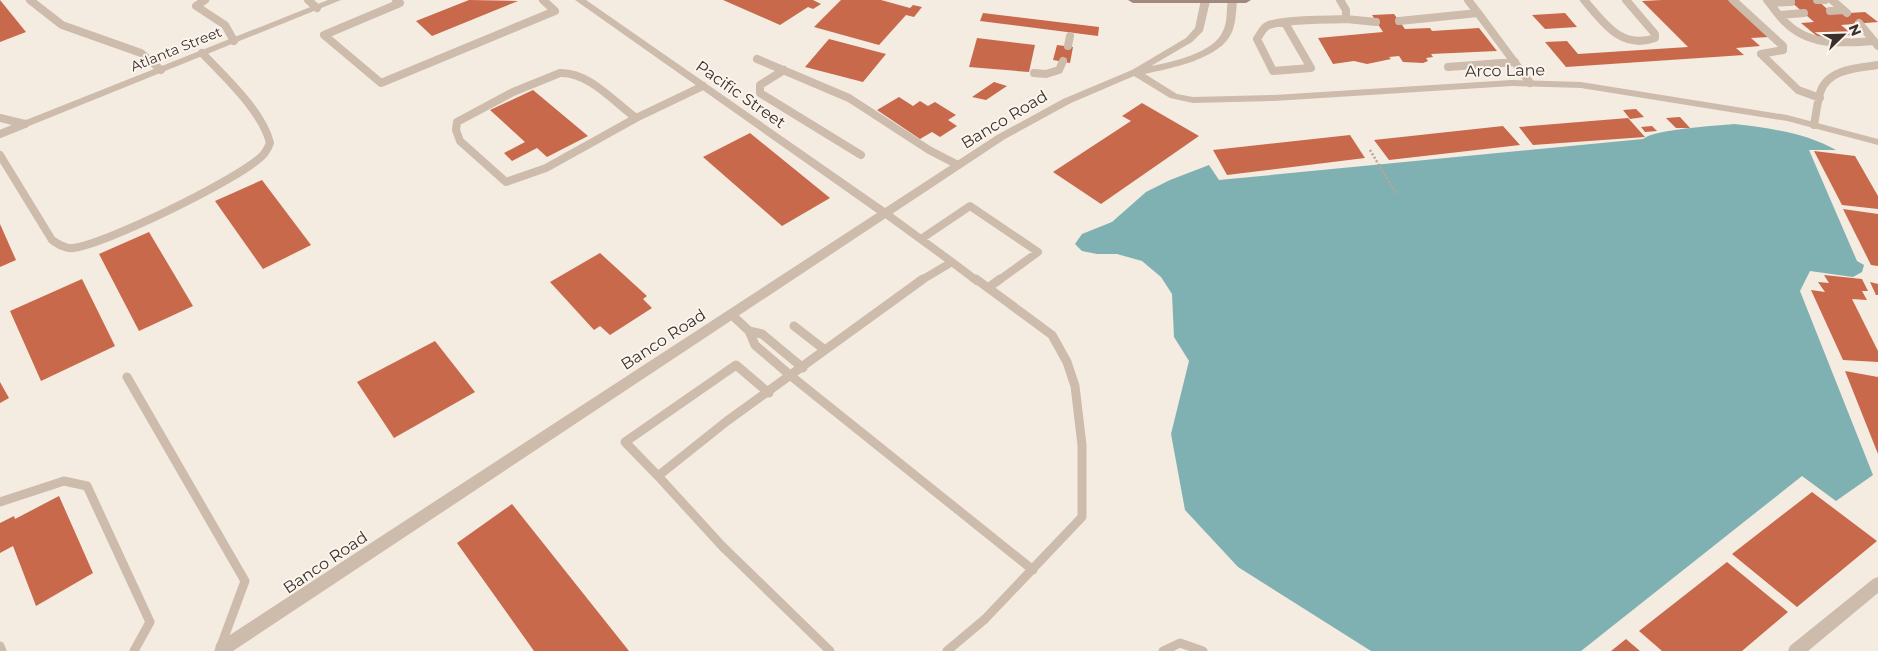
<svg xmlns="http://www.w3.org/2000/svg" width="1878" height="651" font-family="Montserrat,sans-serif">
	<style>
		.water { fill: #7fb0b2 }
		.building { fill: #c8694b }
		.lines { fill: none; stroke-linecap: round; stroke-linejoin: round }
		.path { stroke: #b9a596; stroke-width: 2.5; stroke-dasharray: 2 2; stroke-linecap: butt }
		.service-far1 { stroke: #cdbbac; stroke-width: 8 }
		.service { stroke: #cdbbac; stroke-width: 9 }
		.minor { fill: #cdbbac; fill-rule: evenodd }
		.secondary { fill: #a18a7d; fill-rule: evenodd }
		.labels { text-anchor: middle; stroke-width: 4; stroke-linejoin: round; paint-order: stroke }
		.far-street-label { font-size: 14px; fill: #3b302b; stroke: #fbf5ee }
		.street-label { font-size: 16px; fill: #3b302b; stroke: #fbf5ee }
	</style>
	<rect width="100%" height="100%" fill="#f4ebe1"/>
	<path class="water" d="M1734,124C1769,128 1806,133 1836,150H1809L1857,261L1864,265L1862,272L1853,277L1810,271L1800,291L1873,475L1836,501L1802,476L1581,651H1371L1238,567L1185,510L1171,434L1189,361L1174,337L1172,294L1161,277L1142,261L1117,254H1097L1082,251L1075,244L1082,234L1112,222L1146,192L1170,180L1209,165L1219,180L1643,139C1655,129 1715,126 1734,124Z"/>
	<path class="building" d="M0,0L26,32L0,42Z
		M469,0L518,1L432,36L416,21Z
		M723,0H813L821,4L813,9L808,7L780,25Z
		M841,0H881L910,8L913,5L922,7L914,17L906,15L879,45L814,27Z
		M1662,0H1728L1769,37L1751,38L1760,46L1736,48L1744,55L1566,67L1545,42L1567,41L1578,54L1688,47L1642,1Z
		M1789,0H1817L1833,14L1865,12L1878,22L1841,25L1853,35L1818,37L1801,23L1814,22Z
		M983,13L1099,27L1098,36L980,21Z
		M1565,13L1577,27L1545,29L1532,15Z
		M1394,14L1405,29L1430,28L1432,31L1479,28L1497,51L1431,54L1433,57L1426,58L1428,61L1423,63L1403,62L1399,56L1389,57L1391,59L1367,64L1354,61L1333,64L1318,38L1383,32L1372,15Z
		M977,38L1035,45L1029,72L969,67Z
		M829,39L886,54L863,82L805,67Z
		M1057,45L1073,47L1070,63L1053,60Z
		M994,82L1007,86L986,100L972,97Z
		M533,90L588,136L547,157L537,148L512,161L504,153L525,142L490,110Z
		M899,97L913,106L920,101L928,106L935,102L956,115L948,120L957,126L940,137L932,132L920,139L877,110Z
		M1142,103L1199,136L1101,204L1053,172L1131,121L1122,116Z
		M1636,109L1644,117L1630,119L1623,110Z
		M1680,117L1690,128H1676L1666,118Z
		M1628,118L1645,137L1533,145L1519,127Z
		M1503,126L1520,145L1389,160L1374,140Z
		M1652,126L1657,131L1645,132L1641,127Z
		M750,133L830,198L782,226L703,157Z
		M1350,135L1365,158L1227,175L1213,150Z
		M1814,151L1855,156L1878,196V209L1842,205Z
		M262,180L311,245L263,269L215,201Z
		M1843,209L1878,214V266L1871,265Z
		M0,224L16,260L0,267Z
		M149,232L193,306L139,331L99,254Z
		M600,253L647,296L643,299L652,308L610,335L600,326L594,330L550,282Z
		M1824,275L1862,279L1868,291H1862L1867,300L1852,299L1878,351V362L1843,360L1811,290L1825,292L1818,282L1829,283Z
		M82,279L115,346L41,381L10,311Z
		M1870,282L1878,284V295H1876Z
		M435,341L475,392L394,438L357,382Z
		M1845,371L1878,377V454Z
		M0,382L9,398L0,403Z
		M1812,492L1877,541L1797,607L1732,554Z
		M59,496L93,573L36,606L13,546L0,553V523L14,516L15,519Z
		M512,504L629,651H534L457,543Z
		M1727,562L1788,612L1742,651H1662L1639,631Z
		M1626,639L1640,651H1611Z"/>
	<g class="lines">
		<path class="path" d="M1370,150L1396,194"/>
		<path class="service-far1" d="M30,0L62,25L141,53L161,70
			M205,0L196,6L225,25L234,41
			M308,0L317,8
			M396,0L400,3L324,35L381,83L555,11L543,0
			M1584,0C1604,23 1621,50 1655,38V34L1626,0
			M1733,0L1783,46V50L1761,54L1798,90L1820,98
			M1767,0C1773,7 1778,15 1785,22C1810,47 1841,43 1874,41L1878,46
			M1817,0H1825
			M1832,0L1847,13
			M1770,3L1791,2
			M1830,11L1843,10
			M1478,13L1530,83
			M1780,15L1804,13
			M1346,19L1376,22
			M1399,21L1478,13L1468,0
			M1285,23L1311,68L1273,71L1257,39C1260,35 1262,29 1267,26C1278,19 1330,20 1346,19V10L1340,0
			M1859,23L1874,41
			M1068,46L1070,36
			M757,59L849,98L929,150L958,165
			M1448,67L1515,62
			M784,70L760,85V93L861,155
			M560,73C589,72 614,102 636,118L546,168L506,182L460,141L456,130L457,122L513,92Z
			M1034,73L1046,74L1059,70L1063,61
			M0,118L25,124
			M636,118L703,86
			M1814,125C1816,115 1817,104 1820,93C1827,69 1857,68 1878,65
			M0,134L25,124
			M0,155L52,240C58,244 65,249 73,248C106,244 239,179 262,156C266,152 268,148 270,143C263,112 224,76 202,53
			M885,213L952,262
			M921,239L970,206L1038,252L998,281
			M920,281L952,262L977,281"/>
		<path class="service" d="M988,288L1000,279
			M731,314L749,331L755,345L791,376L1033,570
			M794,326L825,350
			M749,331L762,334L803,368
			M127,377L245,581L219,651
			M658,476L625,442L736,365L769,393
			M0,502L64,481L87,486L150,622L134,651
			M0,646L2,651
			M830,651L722,546L658,476L727,421L923,279
			M947,651L985,619L1082,517V445L1075,386L1067,362L1052,335L976,279
			M1163,651L1180,643L1203,651"/>
		<path class="minor" d="M328,0H341L29,126H21L20,124L21,122Z
			M575,0H586L885,208L997,135L1063,99L1132,70L1186,38L1195,28L1201,0L1210,1L1203,31L1192,42L1151,66C1172,62 1214,53 1223,31C1228,21 1226,10 1228,0L1237,1C1236,11 1236,22 1232,32C1221,59 1171,68 1145,74L1177,94L1193,97L1274,95L1512,80L1581,82L1787,115L1878,139V145L1787,121L1581,88L1512,86L1274,101L1193,103L1170,98L1134,76L1071,103L1005,139L233,651H215L216,644L877,213Z
			M1878,577V593L1808,651H1788L1790,646L1873,579Z"/>
		<path class="secondary" d="M1128,0H1251L1246,3H1133Z"/>
	</g>
	<g class="labels">
		<g class="far-street-label">
			<text transform="translate(176 49) rotate(-22)" y="5">Atlanta Street</text>
		</g>
		<g class="street-label">
			<text transform="translate(1505 70) rotate(-1)" y="6">Arco Lane</text>
			<text transform="translate(741 94) rotate(35)" y="6">Pacific Street</text>
			<text transform="translate(1004 119) rotate(-31)" y="6">Banco Road</text>
			<text transform="translate(663 339) rotate(-33)" y="6">Banco Road</text>
			<text transform="translate(325 562) rotate(-34)" y="6">Banco Road</text>
		</g>
	</g>
	<g transform="translate(1843 35) rotate(67)" stroke="#fbf5ee" stroke-width="4" paint-order="stroke">
	<path d="M0-4L9 19L0 12L-9 19Z" fill="#3b302b"/>
	<text y="-8" font-size="14" font-weight="bold" text-anchor="middle" fill="#3b302b">N</text>
	</g>
</svg>
